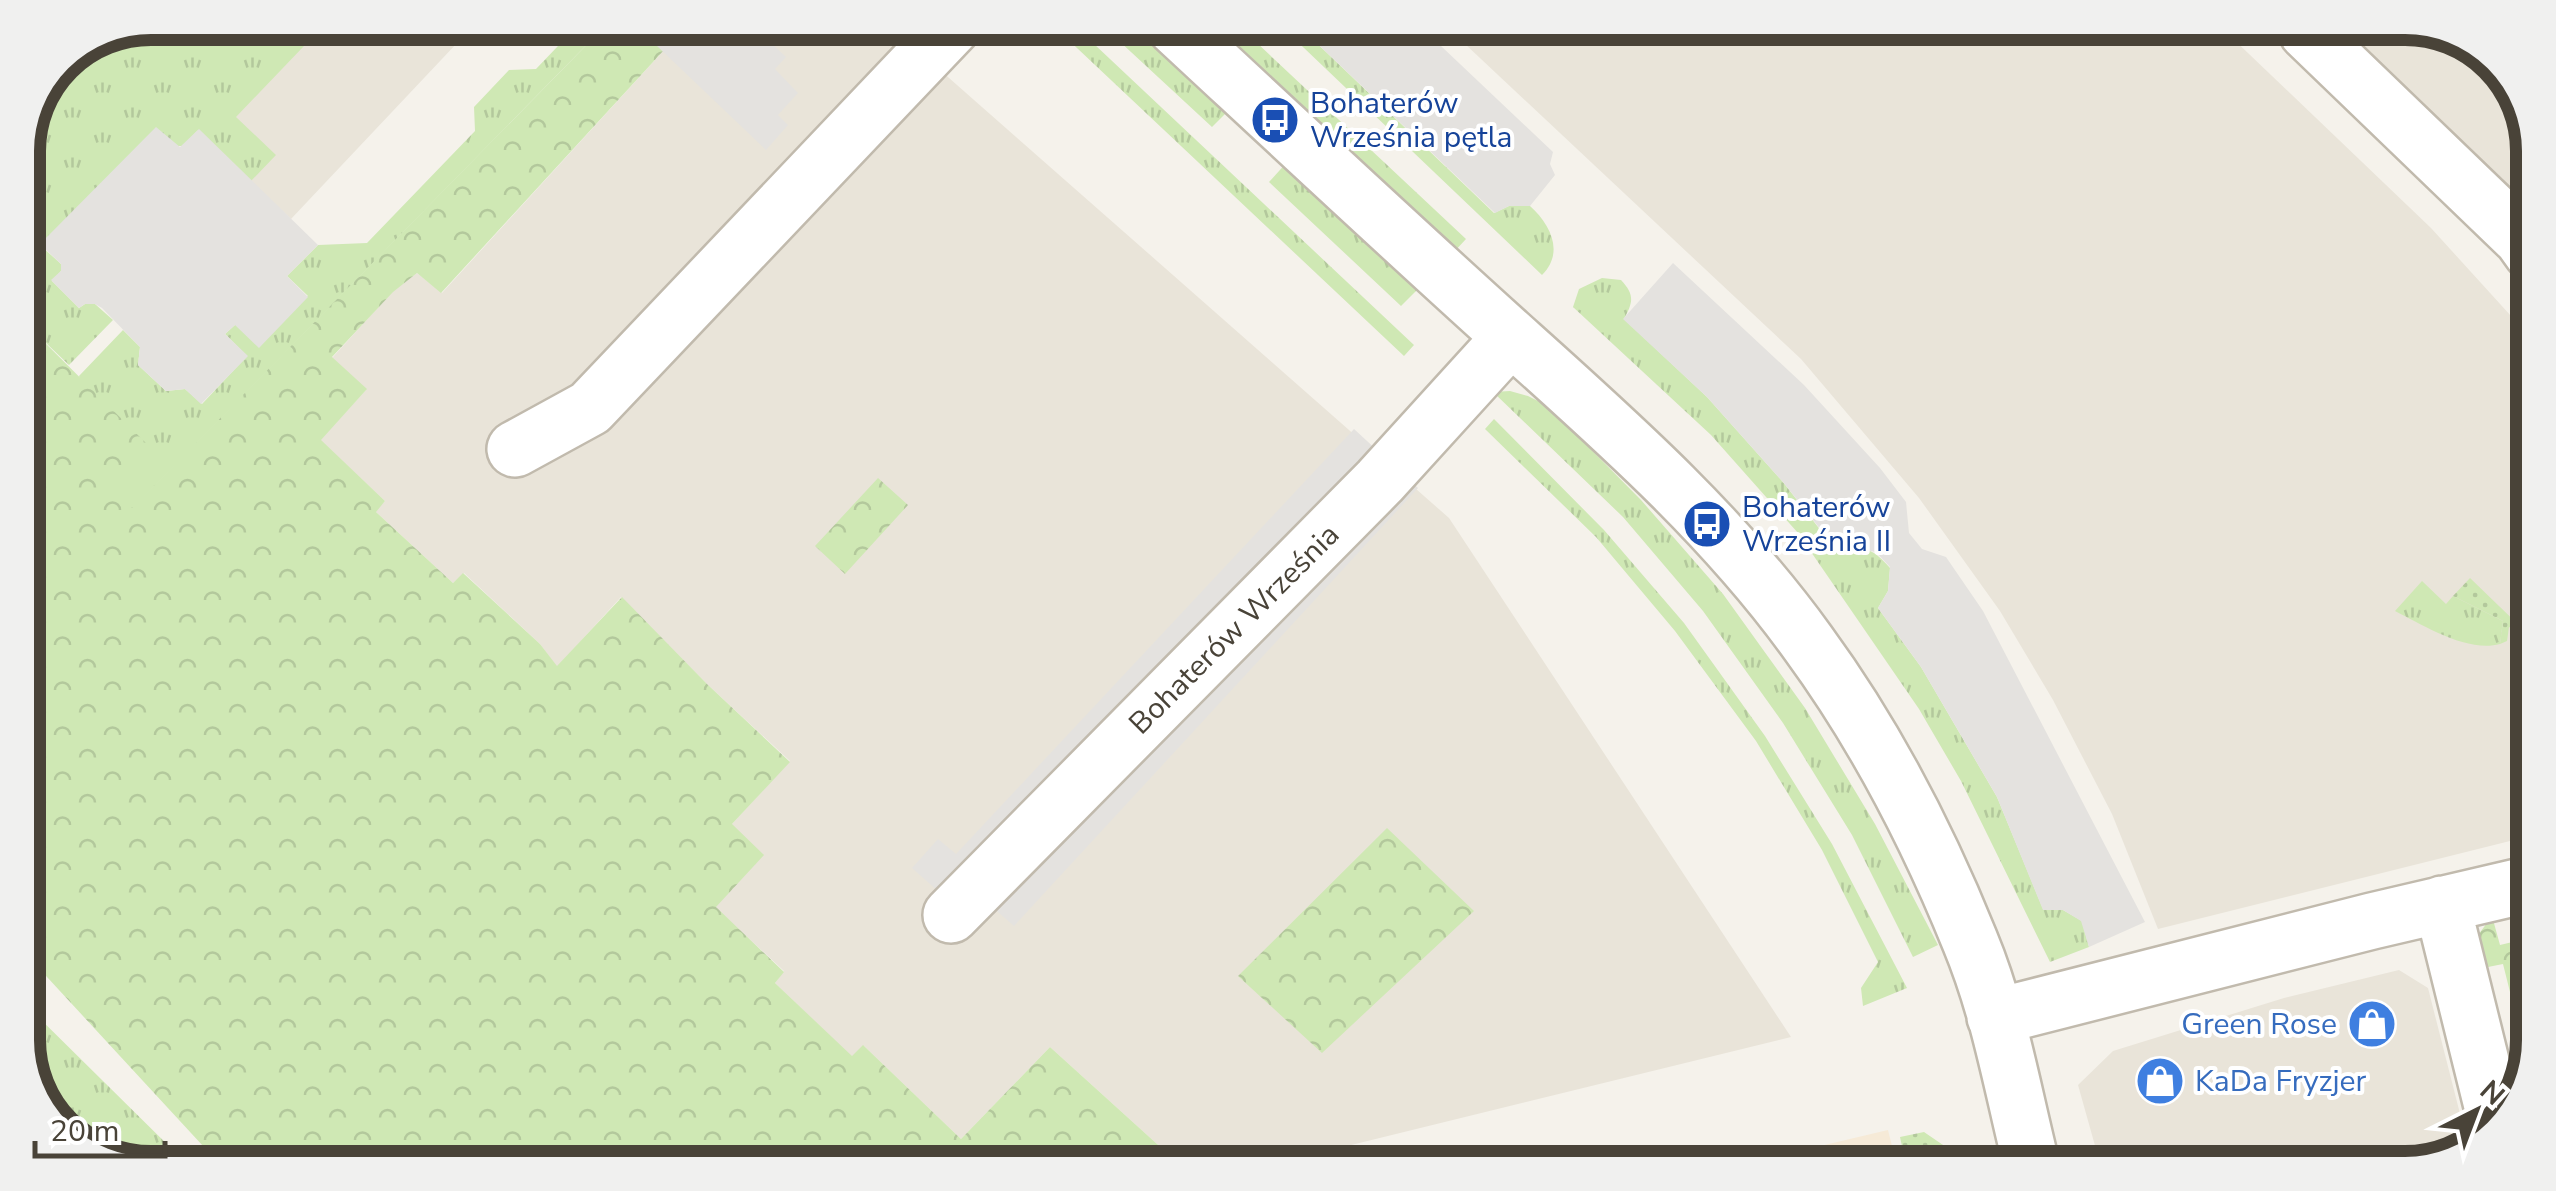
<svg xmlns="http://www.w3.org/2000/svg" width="2556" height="1191" font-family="'Nunito Sans',sans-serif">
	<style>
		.residential { fill: #e9e4d9 }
		.commercial { fill: #f6ead7 }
		.grass { fill: url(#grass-tufts) }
		.forest { fill: url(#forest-crowns) }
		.garden { fill: url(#garden-dots) }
		.parking { fill: #e4e2df }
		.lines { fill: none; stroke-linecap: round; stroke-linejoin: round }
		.minor-casing { stroke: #c1baad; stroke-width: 60 }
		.minor { stroke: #fff; stroke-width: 55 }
		.labels { text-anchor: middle; stroke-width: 8; stroke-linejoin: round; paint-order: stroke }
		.transit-label { font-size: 30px; fill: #164399; stroke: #fff; text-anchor: start }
		.street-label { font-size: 30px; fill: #494338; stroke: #fff }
		.shop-label { font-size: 30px; fill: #366cbe; stroke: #fff; text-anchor: end }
		.rim { fill: none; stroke: #494338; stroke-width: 12 }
	</style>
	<defs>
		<pattern id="grass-tufts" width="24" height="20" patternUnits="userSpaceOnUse" patternTransform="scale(2.5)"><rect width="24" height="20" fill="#cfe8b4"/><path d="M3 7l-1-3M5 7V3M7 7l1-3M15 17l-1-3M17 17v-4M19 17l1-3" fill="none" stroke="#b3c89c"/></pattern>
		<pattern id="forest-crowns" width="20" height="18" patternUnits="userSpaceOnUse" patternTransform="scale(2.5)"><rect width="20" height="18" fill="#cfe8b4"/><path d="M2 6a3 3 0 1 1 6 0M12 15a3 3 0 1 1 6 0" fill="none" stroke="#b3c89c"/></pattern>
		<pattern id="garden-dots" width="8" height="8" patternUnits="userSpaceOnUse" patternTransform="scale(2.5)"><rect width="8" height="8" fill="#cfe8b4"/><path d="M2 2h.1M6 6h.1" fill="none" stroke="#b3c89c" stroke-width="1.8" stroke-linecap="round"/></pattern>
	</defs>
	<rect width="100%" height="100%" fill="#f5f2eb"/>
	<path class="residential" d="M151,23L475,24L291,219L101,43Z
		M687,25L890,26L1449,518L1791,1037L1274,1164L1178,1163L1050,1047L961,1139L864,1046L852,1057L775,983L784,971L715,907L732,824L790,761L707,684L621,597L557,667L540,644L464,573L453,583L375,511L385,501L320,440L366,390L332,358L393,291L417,273L442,293Z
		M1448,28L2226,32L2431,228L2531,338L2526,837L2158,929L2112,814L2053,700L2000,611L1919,498L1801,359Z
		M2342,32L2455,33L2511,79L2533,143V199L2508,193Z
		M2399,970L2428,988L2469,1149L2405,1168L2101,1167L2078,1085L2113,1051L2284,998Z"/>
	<path class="commercial" d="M1888,1130L1897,1166H1736Z"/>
	<path class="grass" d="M151,23H326L236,117L276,155L251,181L198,130L183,146H177L40,245L61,264V271L52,281L79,308L85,304H95L113,320L69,365L23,321V180L67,57Z
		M579,24H607L132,509L117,494L79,376L123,330L140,347L138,365L166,391L185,389L202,404L247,356L225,334L235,325L308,296L287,276L318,245L367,243L475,131L474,107L509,70L536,69Z
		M1010,26L1076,27L1414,345L1404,356L1060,32L1041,40L1013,34Z
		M1104,27H1145L1231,108L1212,127Z
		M1213,27H1240L1466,239L1454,252Z
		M1282,27L1301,28L1494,213L1509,206H1530C1550,224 1565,252 1542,275Z
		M1288,161L1421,286L1401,306L1269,182Z
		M1602,278L1621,280C1635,295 1633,302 1624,319L1707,397L1783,482L1839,554C1864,545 1873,548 1890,568L1888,591L1878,608L1921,667L1997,797L2043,909L2063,910L2082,921L2089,947L2050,962L1961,781L1919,709L1798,533L1711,435L1573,307L1579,289Z
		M1510,391L1528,396L1548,406L1641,500L1723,594L1805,708L1875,824L1938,945L1913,957L1852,835L1783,723L1703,611L1623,517L1493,392Z
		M1494,419L1604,530L1684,623L1765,736L1832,844L1907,988L1863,1006L1861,988L1878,962L1822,850L1756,741L1675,631L1596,537L1485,429Z
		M2422,581L2446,604L2453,596L2503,621L2500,644C2467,653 2423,625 2395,611Z
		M23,1002L182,1159L101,1158L49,1118L23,1049Z"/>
	<path class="forest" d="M607,24L687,25L441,293L417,273L393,292L332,357L367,389L321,440L385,501L376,512L453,583L463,573L540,644L557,666L622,597L707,684L790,762L732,824L764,855L716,907L784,972L775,983L852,1056L863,1045L961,1139L1050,1047L1178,1163L215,1159L23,951V321L157,454L117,493L132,508Z
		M878,478L908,505L845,574L815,546Z
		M1387,828L1474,911L1322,1053L1238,976Z
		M2492,916L2500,945L2525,939L2524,1048L2503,964L2473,970L2476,938Z"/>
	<path class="garden" d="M2470,578L2528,634V637L2509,627L2507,641L2500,644L2503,621L2453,596Z
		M1924,1132L1946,1147L1951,1167L1925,1166L1905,1160L1900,1137Z"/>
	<path class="parking" d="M635,25H784L769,41L786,57L775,69L798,93L778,115L788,125L766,150Z
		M1301,28H1422L1553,152L1550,164L1555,175L1530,206H1509L1495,213Z
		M156,127L180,147L199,129L318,245L287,276L308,297L259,348L235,325L225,334L248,356L201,404L185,389L166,391L138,365L140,347L102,308L95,304H85L79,308L51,280L61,271V264L40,244Z
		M1673,263L1804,385L1880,468L1906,502L1909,533L1922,549L1946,557L1983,611L2145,922L2089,947L2081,921L2063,910H2043L1997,797L1921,667L1878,608L1888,591L1890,567L1876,552L1856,548L1840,554L1783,482L1707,397L1623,319Z
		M1354,429L1418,488L1014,926L982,898L966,916L912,868L938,839L956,854Z"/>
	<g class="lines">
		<g class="minor-casing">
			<path id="minor" d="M1175,27C1286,130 1396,233 1508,334C1615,430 1724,526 1808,643C1874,733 1928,837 1970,941C2000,1013 2013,1092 2032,1167
				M2307,32L2522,239L2532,253
				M515,449L590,408L953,26
				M2442,904L2496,1122
				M951,915L1380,481L1511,337
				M1995,1017L2372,921L2526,885"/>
		</g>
		<use href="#minor" class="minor"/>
	</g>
	<defs>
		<g id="bus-disc" transform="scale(2.5)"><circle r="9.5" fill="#1a4fb4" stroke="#fff"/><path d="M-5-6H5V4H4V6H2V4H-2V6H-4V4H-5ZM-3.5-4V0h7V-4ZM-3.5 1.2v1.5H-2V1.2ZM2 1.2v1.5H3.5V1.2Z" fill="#fff"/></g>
		<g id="shop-disc" transform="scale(2.5)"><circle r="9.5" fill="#3f7fe0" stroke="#fff"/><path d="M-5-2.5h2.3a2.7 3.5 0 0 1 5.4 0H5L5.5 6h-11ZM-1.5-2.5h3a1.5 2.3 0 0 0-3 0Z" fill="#fff"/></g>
	</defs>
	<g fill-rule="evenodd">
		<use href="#bus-disc" x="1275" y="120"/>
		<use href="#bus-disc" x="1707" y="524"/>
		<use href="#shop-disc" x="2372" y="1024"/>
		<use href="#shop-disc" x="2160" y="1081"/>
	</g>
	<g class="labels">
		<g class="transit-label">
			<text x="1310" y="113">Bohaterów<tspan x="1310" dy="34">Września pętla</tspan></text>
			<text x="1742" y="517">Bohaterów<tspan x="1742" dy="34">Września II</tspan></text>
		</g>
		<g class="street-label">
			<text transform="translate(1234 629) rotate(-45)" y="10">Bohaterów Września</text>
		</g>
		<g class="shop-label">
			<text x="2337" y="1034">Green Rose</text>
			<text x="2195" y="1091" text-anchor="start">KaDa Fryzjer</text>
		</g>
	</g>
	<path d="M0 0H2556V1191H0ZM151 40H2405A111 111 0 0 1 2516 151V1040A111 111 0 0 1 2405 1151H151A111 111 0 0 1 40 1040V151A111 111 0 0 1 151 40Z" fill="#f0f0ef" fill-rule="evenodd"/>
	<path class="rim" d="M151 40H2405A111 111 0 0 1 2516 151V1040A111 111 0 0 1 2405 1151H151A111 111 0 0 1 40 1040V151A111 111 0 0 1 151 40Z"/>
	<g transform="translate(2476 1111) rotate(42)" stroke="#ffffff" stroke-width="8" paint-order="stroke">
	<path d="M0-8L18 38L0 25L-18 38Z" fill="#494338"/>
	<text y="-15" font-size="28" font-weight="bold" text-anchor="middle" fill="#494338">N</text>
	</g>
	<path d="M35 1141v15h130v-15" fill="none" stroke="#494338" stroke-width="5"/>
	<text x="50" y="1141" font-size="30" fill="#494338" stroke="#ffffff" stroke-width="8" paint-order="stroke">20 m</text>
</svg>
